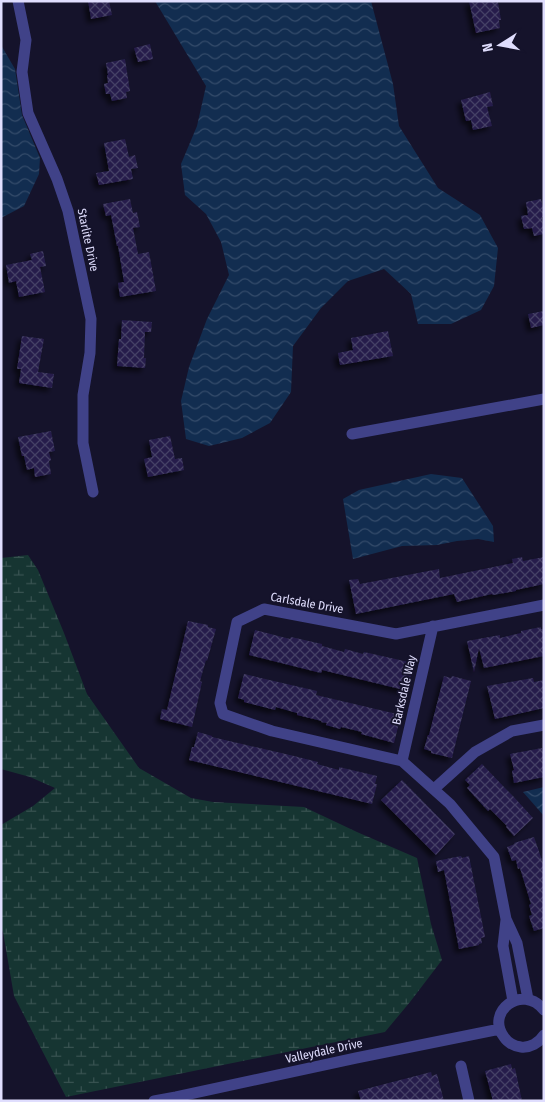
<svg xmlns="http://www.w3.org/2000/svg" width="545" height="1102" font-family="'Fira Sans Condensed',sans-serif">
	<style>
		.wetland { fill: url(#wetland-marsh) }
		.water { fill: url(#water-waves) }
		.building { fill: url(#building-cross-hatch); filter: url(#shadow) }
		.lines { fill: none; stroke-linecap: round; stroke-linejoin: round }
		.minor { stroke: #404288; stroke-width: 11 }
		.labels { text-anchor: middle; stroke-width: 4; stroke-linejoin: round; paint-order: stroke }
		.street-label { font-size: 12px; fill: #e0defe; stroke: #15132b }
	</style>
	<defs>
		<pattern id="wetland-marsh" width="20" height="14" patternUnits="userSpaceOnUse" patternTransform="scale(1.25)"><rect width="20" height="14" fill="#163532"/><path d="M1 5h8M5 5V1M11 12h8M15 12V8" fill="none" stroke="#385251"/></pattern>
		<pattern id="water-waves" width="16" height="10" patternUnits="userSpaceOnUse" patternTransform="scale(1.25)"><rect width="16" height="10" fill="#122d50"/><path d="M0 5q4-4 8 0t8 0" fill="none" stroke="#344b6a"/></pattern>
		<pattern id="building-cross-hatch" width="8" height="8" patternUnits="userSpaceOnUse" patternTransform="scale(1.25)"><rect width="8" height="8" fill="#261f4b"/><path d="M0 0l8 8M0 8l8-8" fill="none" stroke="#453f66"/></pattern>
		<filter id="shadow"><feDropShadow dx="-4" dy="4" stdDeviation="2.5" flood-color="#0009"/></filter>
	</defs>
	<rect width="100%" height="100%" fill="#15132b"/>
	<path class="wetland" d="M28,555L38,570L64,633L87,694L139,768L191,798L213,802L304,807L357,832L417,858L431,924L442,960L410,1002L385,1032L66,1097L14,996L3,932L1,928V825L33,806L55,788L30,777L1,769V558Z"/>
	<path class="water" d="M155,1H371L393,84L399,126L438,188L480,215L498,248L494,286L481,310L451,324H418L411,294L384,269L348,281L321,308L293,346L291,392L270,423L242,438L209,446L186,439L181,401L189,367L207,319L229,275L221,242L206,214L185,195L181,164L197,126L206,86Z
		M1,45L15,69L22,115L40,158L39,174L24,206L1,218Z
		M431,474L462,478L493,526L494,542L478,539L457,541L437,545L402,546L353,559L343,499L359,490Z
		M544,787V816L523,792Z"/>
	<path class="building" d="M88,1H109L112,15L91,19Z
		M469,1H495V3L498,2L501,20H499L500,28L476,33Z
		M150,44L153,59L138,62L134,48Z
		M125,59L130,91L126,92L127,98L112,101L110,94H106L104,84L108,83L107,75H108L106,63Z
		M490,92L493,106L487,107L492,126L473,130L471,120L466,121L461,100Z
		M125,139L129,157L135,155L138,168L131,169L133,179L99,185L96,173L109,171L104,143Z
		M130,199L133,213L137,212L140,227L133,228L138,254L149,252L156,291L120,297L118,283L124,282L118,246H117L111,215L106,216L103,204Z
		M541,199L544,214V217H542L544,234L534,236L532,228L524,229L521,216L528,215L526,202Z
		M43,251L46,266L40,267L45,292L19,297L16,281L9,283L6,265L32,260L30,254Z
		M544,311V325L531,328L528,314Z
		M122,320L152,322L151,332H145L144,358H146L145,368L117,366L119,339H121Z
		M388,331L393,356L340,365L338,353L353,350L351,338Z
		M22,336L44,339L38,372L54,374L52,388L19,383L21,369H17Z
		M51,431L55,451L49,452L51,460L49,461L51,474L35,477L34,468L27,470L24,456H22L18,437Z
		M170,436L175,459L182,458L184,470L148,477L144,459L152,457L149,440Z
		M522,557L523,561L544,557V584L516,590V591L493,595L492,594L457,602L454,594L356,614L349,580L358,579L360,584L439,569L440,578L513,563L512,559Z
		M188,621L208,625V627L216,629L207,661L206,660L200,681L202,682L192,727L160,719L162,709L167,710Z
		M541,627V629H544V656L484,668L479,648L474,672L467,641L500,635V638L521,633V631Z
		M255,630L290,639L291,637L322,644V646L344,652L345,649L363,654L364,652L413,663L411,671H412L408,691L322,670L321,673L249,655Z
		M244,674L317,691L316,695L401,715L394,743L361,734L362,732L341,727L340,729L326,725L327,723L321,722L322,721L297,715V713L276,707L275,710L244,702V700L238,698Z
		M444,676L451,678L452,676L471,681L452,758L431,753V751L424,749L428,735H429Z
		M533,678L534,682L544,680V708L495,719L487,686Z
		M198,732L212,736V737L294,756L318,762L317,764L339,770V767L377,776L375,784H377L372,804L189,760L192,747H194Z
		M542,748L544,755V777L514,783L512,771L514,770L510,754Z
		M482,764L504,787L513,796L533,818L514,836L506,827L507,826L490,809L488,811L467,788L470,785L465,780Z
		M402,780L455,834L436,855L381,800Z
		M534,837L544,866V928L534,931L529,916L532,915L529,905L531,904L520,868L518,869L516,860L512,861L507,847L515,844L514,843Z
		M461,856L462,858L469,856L485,937L481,938L482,943L479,944V945L459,949L444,870L438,872L436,861Z
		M511,1064L512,1069L515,1068L522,1101H493L485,1071Z
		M431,1072L432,1076L437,1074L444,1101H361L358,1091Z"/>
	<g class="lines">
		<path class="minor" d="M18,1L26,40L22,72L28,113L57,179L68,211L91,319L90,353L83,395V443L93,492
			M352,434L544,399
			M402,761L433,626
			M434,789L475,752L512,731L544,725
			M506,920L503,946L513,1001
			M528,999L517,943L506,919L494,857L450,804L402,761L272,731L223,714L220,703L237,622L264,609L396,634L544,605
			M544,1010C522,983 485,1012 504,1037C508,1043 514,1046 521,1047C530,1048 539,1043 544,1035
			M461,1066L469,1101
			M154,1101L176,1097L356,1058L500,1029"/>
	</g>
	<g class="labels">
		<g class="street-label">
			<text transform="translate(88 240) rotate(78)" y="4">Starlite Drive</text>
			<text transform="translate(307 603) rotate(10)" y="4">Carlsdale Drive</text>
			<text transform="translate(404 690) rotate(-77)" y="4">Barksdale Way</text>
			<text transform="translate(324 1051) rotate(-12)" y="4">Valleydale Drive</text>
		</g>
	</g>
	<rect width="545" height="1102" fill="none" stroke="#e0defe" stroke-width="5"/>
	<g transform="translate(500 45) rotate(259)" stroke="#15132b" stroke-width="4" paint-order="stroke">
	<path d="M0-4L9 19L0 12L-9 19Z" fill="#e0defe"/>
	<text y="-8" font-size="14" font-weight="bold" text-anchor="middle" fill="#e0defe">N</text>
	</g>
</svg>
